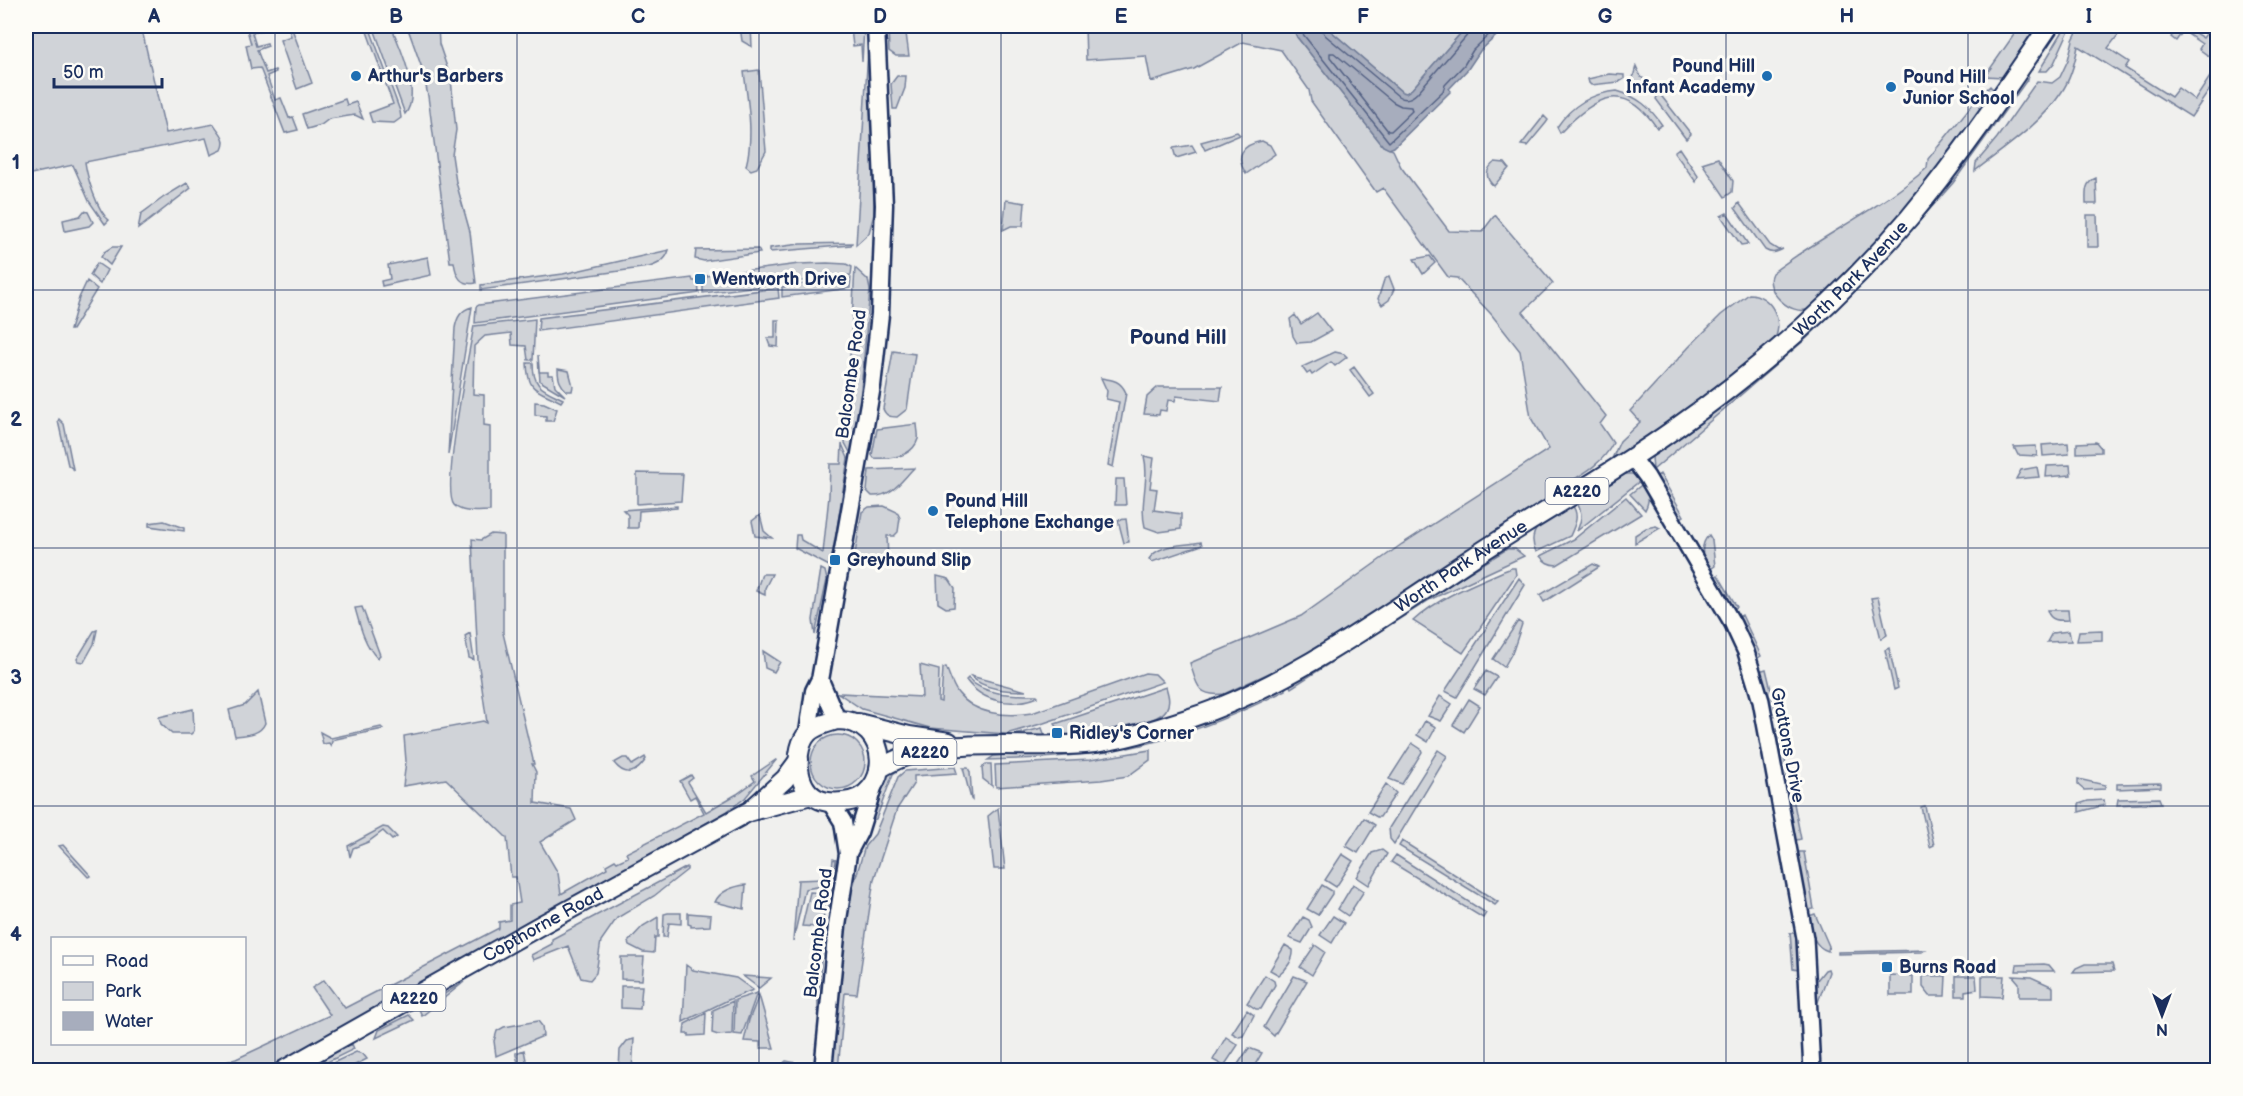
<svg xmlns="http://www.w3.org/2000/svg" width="2243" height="1096" font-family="'Balsamiq Sans',sans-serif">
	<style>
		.green { fill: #d0d3d8; stroke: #76819b; stroke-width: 1.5 }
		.water { fill: #a7adbd; stroke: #6f7b97; stroke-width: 1.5 }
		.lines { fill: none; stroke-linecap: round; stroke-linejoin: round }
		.shore { stroke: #536184; stroke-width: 1.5 }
		.tertiary-casing { stroke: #1b2f5e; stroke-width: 20 }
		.secondary-casing { stroke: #1b2f5e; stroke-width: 21 }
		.primary-casing { stroke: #1b2f5e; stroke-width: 22 }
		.tertiary { stroke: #fdfcf7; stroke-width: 15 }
		.secondary { stroke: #fdfcf7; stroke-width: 16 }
		.primary { stroke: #fdfcf7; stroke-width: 18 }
		.grid { fill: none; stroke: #1b2f5e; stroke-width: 1.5; stroke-opacity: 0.55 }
		.poi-dot { fill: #1f6fb2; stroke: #fdfcf7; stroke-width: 2 }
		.labels { text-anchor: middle; stroke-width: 6; stroke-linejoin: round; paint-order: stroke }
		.shield { fill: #fdfcf7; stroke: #5f6c8c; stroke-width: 1.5 }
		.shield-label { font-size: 16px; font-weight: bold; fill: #1b2f5e }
		.poi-label { font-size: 18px; font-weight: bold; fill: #1b2f5e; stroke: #fdfcf7; text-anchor: start }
		.street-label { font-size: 18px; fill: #1b2f5e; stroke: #fdfcf7 }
		.quarter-label { font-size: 21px; font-weight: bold; fill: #1b2f5e; stroke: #fdfcf7 }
		.neatline { fill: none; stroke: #1b2f5e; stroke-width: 2 }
		.grid-label { font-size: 20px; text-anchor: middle; font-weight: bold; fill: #1b2f5e }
	</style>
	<rect width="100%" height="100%" fill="#f0f0ee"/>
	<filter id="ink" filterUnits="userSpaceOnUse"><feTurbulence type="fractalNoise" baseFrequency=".0167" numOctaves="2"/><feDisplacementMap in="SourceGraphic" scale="12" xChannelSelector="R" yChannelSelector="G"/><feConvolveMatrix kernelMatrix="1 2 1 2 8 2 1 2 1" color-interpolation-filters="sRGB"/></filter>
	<g filter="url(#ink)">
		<path class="green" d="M26,26H141L166,133L214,124C219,133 228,138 222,150L211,155L206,138L85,162C87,177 97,211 109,220L105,224L89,201L73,165L26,175Z
			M246,26H250L252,29L262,27L263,30L252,33L256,46L267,43L268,46L257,50L266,73L275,70L276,72L267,76L275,100L281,98L289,118L293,117L298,130L285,133L260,68L251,69L246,45L251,44Z
			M288,26H291L312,83L297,89L280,40L291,36Z
			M365,26H369L400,111L401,118L394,123L372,122L369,113L393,104Z
			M373,26H391C400,46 422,95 405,114Z
			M407,26H438L439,44L451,79L456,130L452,155L456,182L470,232L476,283C460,286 456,276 454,262H450L428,96L423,71Z
			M740,26H751L752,47L742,41Z
			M888,26H905L909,56H896L889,51Z
			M1085,26H1292L1297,37L1383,146L1393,150L1401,167L1449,231L1482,232L1495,215L1553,283L1523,312L1606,416L1600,424L1613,443C1602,465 1581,475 1561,487L1562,490L1316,651L1224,694C1197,697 1197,685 1190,663L1301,616L1402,544L1549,449L1531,418L1520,351L1491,314L1457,278L1448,277L1383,188L1376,192L1311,101L1309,90L1281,50L1243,42L1194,69L1151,82L1146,56L1086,60Z
			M1325,26H1467L1412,89L1406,93L1402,92Z
			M2020,26H2036L2003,77L1985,76Z
			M2066,26H2071L2054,63L2047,71H2039Z
			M2080,26H2125L2108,48L2129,62L2125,68L2171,97L2178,88L2195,100L2217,66V79L2191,117L2078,46C2075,63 2071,79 2061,93C2040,125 2004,148 1975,171L1976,163L1997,138L2037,81L2052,83L2060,77L2068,60L2073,40Z
			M2178,26H2193L2190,30L2203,38L2212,26H2217V62L2199,49L2202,44L2183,31L2176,41L2171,37Z
			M864,28L862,62L861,45L853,46L851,29Z
			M868,50H870L871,57L874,214L869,233L856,245Z
			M1636,66L1641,77L1650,83L1649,87L1644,91L1631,85Z
			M759,70L766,151L757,168L751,170L746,166C754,135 748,103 744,72Z
			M1609,74L1624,75V79L1619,82L1591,85L1589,83L1588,79Z
			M2027,75L2029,77L1953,183L1875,271L1807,338L1653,470L1652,457L1655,451L1781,353L2010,96Z
			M897,76H906L905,88L897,109H893L891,84Z
			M1990,86L1995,91C1939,169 1881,245 1809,309C1791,317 1763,290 1772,273C1822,235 1880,209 1927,168L1928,159L1975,101Z
			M1617,91C1638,97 1650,107 1662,125L1657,128C1624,79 1595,96 1560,133L1557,127C1571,106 1592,93 1617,91Z
			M1659,93L1691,134L1686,139L1656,99Z
			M345,99L347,105L356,102L363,119L355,115L329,119L321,125L307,129L302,114Z
			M1544,116L1548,120L1546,123L1527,146L1521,145Z
			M1237,132L1240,135L1205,150L1201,142Z
			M1262,141L1270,145L1275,154L1246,174C1235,156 1241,145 1262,141Z
			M1192,145L1196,152L1176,158L1173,148Z
			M1679,148L1698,176L1696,182L1674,152Z
			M1718,158L1733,181L1732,192L1725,197L1702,163Z
			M1495,162L1505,163L1509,168L1494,186C1485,179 1485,169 1495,162Z
			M2096,178L2097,204H2086C2086,193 2084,183 2096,178Z
			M187,183L191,188L138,229L141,214L164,197Z
			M1006,200L1025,203L1023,226H1011L1003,230Z
			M1739,203L1770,245L1778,250L1783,249C1775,253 1772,254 1765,250L1735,208Z
			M84,211L88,212L93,222L89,226L65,231L63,220L80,216Z
			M1727,213L1748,244L1741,245L1721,216Z
			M2087,215H2097L2098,247H2087Z
			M852,243L851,245L770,252V248L800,244Z
			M112,247H121L110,265L101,257L104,252Z
			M758,249L760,253L704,261L695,259L696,250Z
			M669,250C666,260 659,264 649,267L481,290V285L563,274Z
			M1430,256L1435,263L1423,274L1414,259Z
			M428,257L431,275L382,286L381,281L390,279L388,265Z
			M97,263L107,270L100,284L90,275Z
			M827,263L846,264L852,267L851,275L703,293V280L706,279V276L799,264Z
			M855,268L868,280L870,290L859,411L852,456L845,443Z
			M1389,276L1394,289L1389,300L1382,305L1378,299L1384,280Z
			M692,278L693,281H698L699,293L475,323L476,307L479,305Z
			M851,278L850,288L782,297V287Z
			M87,281L97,289L72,330H70L79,298Z
			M778,288L779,298L538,331L539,318Z
			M1749,294C1771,294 1787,324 1772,343L1659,430L1611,461L1620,441L1640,422L1630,411L1689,347L1721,315Z
			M472,307L448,455L455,328C457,317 461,310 472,307Z
			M1317,313L1331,331L1311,342L1297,343L1293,336L1290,319L1295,315L1301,324Z
			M535,319L533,360H528L526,346L512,345L511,333L485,336L474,346L473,394L484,395V425L490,426V511C479,511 462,514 454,505C441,490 469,352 474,326Z
			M775,320H779L778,347L770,346L767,338H775Z
			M893,351L915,354L907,409L897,417C890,417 886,416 883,409Z
			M1335,352L1344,354L1347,357L1335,366L1331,362L1312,375L1310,372L1307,374L1302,367Z
			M538,355L539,372H548V375H553L555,386L565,396L540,381Z
			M527,363H533C533,388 543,389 563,399L561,402C537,389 528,393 527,363Z
			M1354,367L1374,394L1370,397L1350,370Z
			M558,369L569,371L573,386L572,391H567C560,385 558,379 558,369Z
			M1101,378C1114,380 1121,381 1126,393L1113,467L1108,465L1119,402L1106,399L1107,391Z
			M1158,387H1222L1220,401L1176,396L1175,401L1168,400L1166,411L1160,410L1159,415L1144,414L1147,397Z
			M535,402L544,403L557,409L553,421H546V416L535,415Z
			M59,419L64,424L73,469L68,465L58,421Z
			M917,424C917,428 919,435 918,439C912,458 890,459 874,458L872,455L877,429Z
			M2096,442L2101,448V452L2077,453V443Z
			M2068,443L2069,454L2043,456L2042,445Z
			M842,444L848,458L831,567L795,548L796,535H800L801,540L823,553L829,496L830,464H841Z
			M2036,446L2037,456L2018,455L2014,447Z
			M1144,456L1154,458L1150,488L1157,489L1154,510L1181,514V529L1159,532L1145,527C1139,503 1150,480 1144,456Z
			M2070,465L2071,475L2046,477L2047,466Z
			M2037,467L2039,477L2016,479L2021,470Z
			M914,468C901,481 892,497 872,496L867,491L869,470Z
			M637,473L683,474L681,501L637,504Z
			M1621,474H1632L1641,480L1577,531C1582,519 1583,513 1576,501Z
			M1660,474L1684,516L1679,519L1655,477Z
			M1116,479H1124L1126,505H1115Z
			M1644,483C1649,494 1650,500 1645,510L1630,494Z
			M1626,497L1641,514L1557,565C1549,565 1545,562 1540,556L1574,539Z
			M1572,505C1580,515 1575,525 1570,536L1536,552C1523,525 1554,516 1572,505Z
			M677,506V508L639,511L638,528H628V515L623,510Z
			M884,506L897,512L900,518L898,532L894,536H887L888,559L854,560L862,512L869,507Z
			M760,515L764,531L772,538L755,536L752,521Z
			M1126,519L1129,542L1124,543L1118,520Z
			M164,521L184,528V531L149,526V523Z
			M1656,526L1660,528L1635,543V535L1646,528Z
			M491,534L503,535V633L534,764H532L536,772L535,803L571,809L576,820L540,842L558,873L561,894L607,868L606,865L615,860L617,862L628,857L626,853L704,813L695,796L690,799L680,781L691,775L693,778L688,782L706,812L737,794L755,781L752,776L777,759L745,798L726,812L266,1070H198L236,1059L330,1015L312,988L324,980L345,1008L499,928V922L510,920V905L520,903L516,877H511L507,838L503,834L446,779L403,786L406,761L404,736L483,721L487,723L478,660L472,539L481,540Z
			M1709,535L1712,540L1715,566L1709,570C1702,559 1699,545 1709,535Z
			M1201,542L1202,545L1152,562L1149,559C1160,543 1183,546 1201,542Z
			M1507,549H1515L1524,556L1429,600L1291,688L1289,684Z
			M1593,564L1599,567L1544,602L1540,595Z
			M1511,568H1515L1516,575L1463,653L1413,621C1440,596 1477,583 1511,568Z
			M821,569L825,571L827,580L815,635L813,620Z
			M762,574H772L765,588V595L756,591Z
			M1718,575L1737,607L1732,610L1712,578Z
			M937,576L949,579L955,588L954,607L946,608L938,603Z
			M1519,578L1525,585L1457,697L1445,691Z
			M1878,597L1887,635L1881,639L1871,598Z
			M362,607L380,655L377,658C364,644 360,626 355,608Z
			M2047,610H2068L2069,620C2059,621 2050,621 2047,610Z
			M1742,615L1761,656L1755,660L1736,618Z
			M1518,621L1522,624L1513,651L1504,667L1493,659Z
			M97,630L94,644L84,662L78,661L77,659L94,631Z
			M2102,630V640L2077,641L2079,631Z
			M2069,631L2071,641L2047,642L2052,633Z
			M470,633L474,660L469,658L465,636Z
			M1889,648L1898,688L1894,690L1885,650Z
			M763,651L780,662L774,672L765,668Z
			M920,665L939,670L938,701L941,702L943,668L946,667C950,676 952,685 958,693C975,715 1007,717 1032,713L1145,673L1155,674L1163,682L1044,723L1006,734L930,728L862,709L838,693L922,697Z
			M1766,669L1777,715L1770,717L1759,671Z
			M1486,671L1497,677L1485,695L1474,689Z
			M971,676L1026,691C1009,691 983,690 971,676Z
			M968,678C983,696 1016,695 1037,695L1038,697C1013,707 983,703 966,680Z
			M1166,687C1168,694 1171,702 1166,710C1157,725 1080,737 1062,734L1055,724Z
			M1285,687L1286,690C1235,716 1184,737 1128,748L1127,744C1183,731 1234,714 1285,687Z
			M258,692L265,723C260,735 246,735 235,736L229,710L245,705Z
			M1440,696L1452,704L1441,721L1428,716Z
			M1469,699L1480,706L1464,732L1453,725Z
			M193,709L194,731L191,734H172L161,724L159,717Z
			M1425,721L1436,727L1428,742L1417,735Z
			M381,727L383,729L336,739L332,741L331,746L329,743L323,744L320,732L331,738Z
			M1779,727L1788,777L1782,778L1772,730Z
			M1042,728L1045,736L1011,738L1010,736Z
			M811 762a27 27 0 1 1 54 0a27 27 0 1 1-54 0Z
			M1412,743L1421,749L1422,752L1402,784L1389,779Z
			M1109,749V752L1043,758L988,760L994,756Z
			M1150,750V760L1128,776L1101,780L996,787L995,765L1090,760Z
			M1438,750L1447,756L1394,844L1390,839L1389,828Z
			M645,757L646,759C637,773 626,778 614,763L623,758H627L632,765Z
			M951,758L958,759V761L908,765L917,761Z
			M986,764H991L992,786L983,779L982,768Z
			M900,766L902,768L893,774L876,819L871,821L887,774Z
			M955,767L957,773L914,776V783L897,809L874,879L857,994L845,993L838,1070H832L840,967L852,890L865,846L875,834L898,777L905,771Z
			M963,768H968L970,772L972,800L971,799Z
			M2078,779L2105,785V789L2084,790L2078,785Z
			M2161,783V787L2117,789V784Z
			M1386,784L1396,793L1380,817H1377L1368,812Z
			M1791,788L1801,839L1797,840L1794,839L1785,792Z
			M2159,798L2161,803L2117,805L2118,799Z
			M2104,800L2105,805L2079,812V804L2088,801Z
			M1925,806L1934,845L1930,847L1921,807Z
			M998,808L1005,869H994L988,816Z
			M1364,818L1375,825L1358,853L1346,846Z
			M383,827L388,828L397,837L392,840L383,831L368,842L353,848L350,857L348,846Z
			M1402,841L1498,902L1495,905L1399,846Z
			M63,845L91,876L88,877L59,846Z
			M1382,850L1387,854L1369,885L1357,877L1372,853Z
			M1798,852H1804L1814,909L1808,910Z
			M1342,854L1353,861L1336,887L1325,880Z
			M1396,855L1486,913L1483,918L1391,862Z
			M833,859L836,860L830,913L828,908Z
			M687,867V870L654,896L617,918L601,941L596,973L590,980L581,978L568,946L533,960L531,955L552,944V939Z
			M823,879V886L805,889L793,941L798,880Z
			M1353,884L1364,891L1348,916L1338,909Z
			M746,885L744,909L715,902C720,891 734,886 746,885Z
			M1322,885L1332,891V894L1318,915L1307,909Z
			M810,892L825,893L818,1012L817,927L802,926Z
			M668,913H681V924L669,923L667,937H663L664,914Z
			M688,913L711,915L710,926L691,927V925L688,924Z
			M1815,914L1829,946L1828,951C1812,946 1811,930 1809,916Z
			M1333,916L1344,923L1332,943L1320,935Z
			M658,917V937H655L654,953L643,952L629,945L628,942L643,926Z
			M1303,917L1309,920L1312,927L1302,943L1289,938Z
			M1790,933H1796L1799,970L1793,969Z
			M1285,945L1293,950C1294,959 1286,970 1279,975L1270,970Z
			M1315,945L1325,952L1312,975L1300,967Z
			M1925,950L1922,952L1838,954V952Z
			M621,957H644L642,980L621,979Z
			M2044,964L2049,965L2054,971H2016L2017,965Z
			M2085,964H2112L2114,971L2073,972L2076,968Z
			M686,965L693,970L736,978L753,990L728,1000L683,1022Z
			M1828,969L1829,972L1818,1002L1816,1001L1817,980L1825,970Z
			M1265,975L1274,981L1275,985L1261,1009H1256L1247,1003Z
			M1890,975L1913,976V995H1890Z
			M743,976L771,978L759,988Z
			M1294,976L1307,981L1274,1036L1264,1027Z
			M1923,976H1946L1945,996H1930L1923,987Z
			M1956,976H1976L1977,989L1965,991V996H1956Z
			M1982,976H2004L2002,997L1982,996Z
			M2013,976L2031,977L2053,987V997H2019V983Z
			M464,982L422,1016L419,1009Z
			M621,986H642L640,1009L621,1008Z
			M757,993L742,1035L734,1034L735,1000Z
			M759,995L774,1048H760V1042L744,1041L749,1020Z
			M733,1001L732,1034L718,1035L712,1033L713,1010Z
			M1247,1010L1254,1015L1243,1036L1239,1037L1232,1033Z
			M706,1013L705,1035L689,1036V1034H684L685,1024Z
			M409,1015L414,1020L376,1038L379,1030Z
			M538,1021L542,1026L543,1036L496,1056L494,1041L497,1031L504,1027Z
			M1226,1037L1238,1045L1224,1066L1213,1060Z
			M634,1039L632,1070H619L620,1050L627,1041Z
			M352,1044L354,1049L311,1070H302Z
			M1249,1048L1262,1053L1252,1070H1234Z
			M524,1050L528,1070H520L516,1055V1053Z
			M356,1052L363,1054L367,1059L345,1070H318Z
			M786,1061L813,1066L812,1070H782V1064Z"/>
		<path class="water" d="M1292,26H1325L1402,92L1406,93L1412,89L1467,26H1507L1480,51L1468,69L1449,89L1451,91L1394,147L1389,149L1383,146L1297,37Z"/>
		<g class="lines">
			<path class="shore" d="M1298,26L1302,33L1389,142L1443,91L1445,85L1464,65L1473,50L1498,26
				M1320,26L1325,35L1398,96C1405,101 1411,99 1417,93L1470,32L1472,26
				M1330,53H1334L1393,102L1401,106L1411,107L1412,111L1391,131H1388L1330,57Z"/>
			<g class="tertiary-casing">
				<path id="tertiary" d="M1632,457L1647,477L1733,624L1746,652L1761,701L1805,938L1812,1070"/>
			</g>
			<g class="secondary-casing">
				<path id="secondary" d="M837,720L820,680L872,386L880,314L884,205L876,26
					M808,733L814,691L820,679
					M848,853L859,832L874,784
					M823,1070L837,926L848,854L843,822L831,803"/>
			</g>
			<g class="primary-casing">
				<g id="primary">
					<path d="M837,720C893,720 893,799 843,802C833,803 825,803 816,798C796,787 793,749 808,733C816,725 828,723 837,720Z"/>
					<path d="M858,723L909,736L949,742"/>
					<path id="s1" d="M879,769C935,733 1021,750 1085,744C1119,741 1157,729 1190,718C1289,686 1385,615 1472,558C1538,514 1609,476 1673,430C1759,370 1841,298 1909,218C1960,157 2005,91 2049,26"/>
					<path d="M753,808L785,779L799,760"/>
					<path id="s2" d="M284,1070L543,924L748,812L811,795"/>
				</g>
			</g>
			<use href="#tertiary" class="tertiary"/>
			<use href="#secondary" class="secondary"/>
			<use href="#primary" class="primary"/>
		</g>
	</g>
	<path class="grid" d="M275,26V1070M517,26V1070M759,26V1070M1001,26V1070M1242,26V1070M1484,26V1070M1726,26V1070M1968,26V1070M26,290H2218M26,548H2218M26,806H2218"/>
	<g class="poi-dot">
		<circle cx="356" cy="76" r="6"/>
		<circle cx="1767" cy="76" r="6"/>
		<circle cx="1891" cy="87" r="6"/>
		<rect x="694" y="273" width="12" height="12" rx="3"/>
		<circle cx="933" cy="511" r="6"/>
		<rect x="829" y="554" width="12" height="12" rx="3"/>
		<rect x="1051" y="727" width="12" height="12" rx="3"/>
		<rect x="1881" y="961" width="12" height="12" rx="3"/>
	</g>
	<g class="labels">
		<g class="shield">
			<rect x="1545.5" y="478" width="63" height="26" rx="4.5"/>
			<rect x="893.5" y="739" width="63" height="26" rx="4.5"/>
			<rect x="382.5" y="985" width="63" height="26" rx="4.5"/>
		</g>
		<g class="shield-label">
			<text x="1577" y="497">A2220</text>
			<text x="925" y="758">A2220</text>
			<text x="414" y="1004">A2220</text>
		</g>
		<g class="poi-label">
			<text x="1755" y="72" text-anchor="end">Pound Hill<tspan x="1755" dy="21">Infant Academy</tspan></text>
			<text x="368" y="82">Arthur's Barbers</text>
			<text x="1903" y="83">Pound Hill<tspan x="1903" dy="21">Junior School</tspan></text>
			<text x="712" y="285">Wentworth Drive</text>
			<text x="945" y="507">Pound Hill<tspan x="945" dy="21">Telephone Exchange</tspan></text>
			<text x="847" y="566">Greyhound Slip</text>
			<text x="1069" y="739">Ridley's Corner</text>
			<text x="1899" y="973">Burns Road</text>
		</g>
		<g class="street-label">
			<text dy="6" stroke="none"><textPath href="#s1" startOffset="1116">Worth Park Avenue</textPath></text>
			<text transform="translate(851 374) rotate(-82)" y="6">Balcombe Road</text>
			<text dy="6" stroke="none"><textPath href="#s1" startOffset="630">Worth Park Avenue</textPath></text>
			<text transform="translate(1788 745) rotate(79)" y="6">Grattons Drive</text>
			<text dy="6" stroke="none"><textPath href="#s2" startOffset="297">Copthorne Road</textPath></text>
			<text transform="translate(818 933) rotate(-83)" y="6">Balcombe Road</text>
		</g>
		<g class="quarter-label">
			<text x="1178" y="344">Pound Hill</text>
		</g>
	</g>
	<rect width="2243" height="1096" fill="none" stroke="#fdfcf7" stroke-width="66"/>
	<rect x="51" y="937" width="195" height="108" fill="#fdfcf7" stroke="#a3aaba" stroke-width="1.5"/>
	<rect x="63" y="956" width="30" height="9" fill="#fdfcf7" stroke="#a3aaba" stroke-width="1.5"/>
	<text x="105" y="967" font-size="18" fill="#1b2f5e">Road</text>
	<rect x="63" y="982" width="30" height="18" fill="#d0d3d8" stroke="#a3aaba" stroke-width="1.5"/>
	<text x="105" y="997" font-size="18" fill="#1b2f5e">Park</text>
	<rect x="63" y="1012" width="30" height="18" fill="#a7adbd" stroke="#a3aaba" stroke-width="1.5"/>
	<text x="105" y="1027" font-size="18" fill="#1b2f5e">Water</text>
	<g transform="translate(2162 1015) rotate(180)" stroke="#fdfcf7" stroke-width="4.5" paint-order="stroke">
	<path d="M0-4.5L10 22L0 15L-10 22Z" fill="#1b2f5e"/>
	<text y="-9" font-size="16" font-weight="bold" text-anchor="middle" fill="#1b2f5e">N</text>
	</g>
	<path d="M54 78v9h108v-9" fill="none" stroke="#1b2f5e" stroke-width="3"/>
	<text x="63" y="78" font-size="18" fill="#1b2f5e" stroke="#fdfcf7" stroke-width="4.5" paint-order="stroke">50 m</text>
	<rect x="33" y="33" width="2177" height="1030" class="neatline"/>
	<g class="grid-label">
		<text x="154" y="23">A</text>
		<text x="396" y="23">B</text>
		<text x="638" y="23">C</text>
		<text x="880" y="23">D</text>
		<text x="1121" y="23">E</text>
		<text x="1363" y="23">F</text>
		<text x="1605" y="23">G</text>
		<text x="1847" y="23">H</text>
		<text x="2089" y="23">I</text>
		<text x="16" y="169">1</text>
		<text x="16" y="426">2</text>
		<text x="16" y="684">3</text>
		<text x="16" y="941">4</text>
	</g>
</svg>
